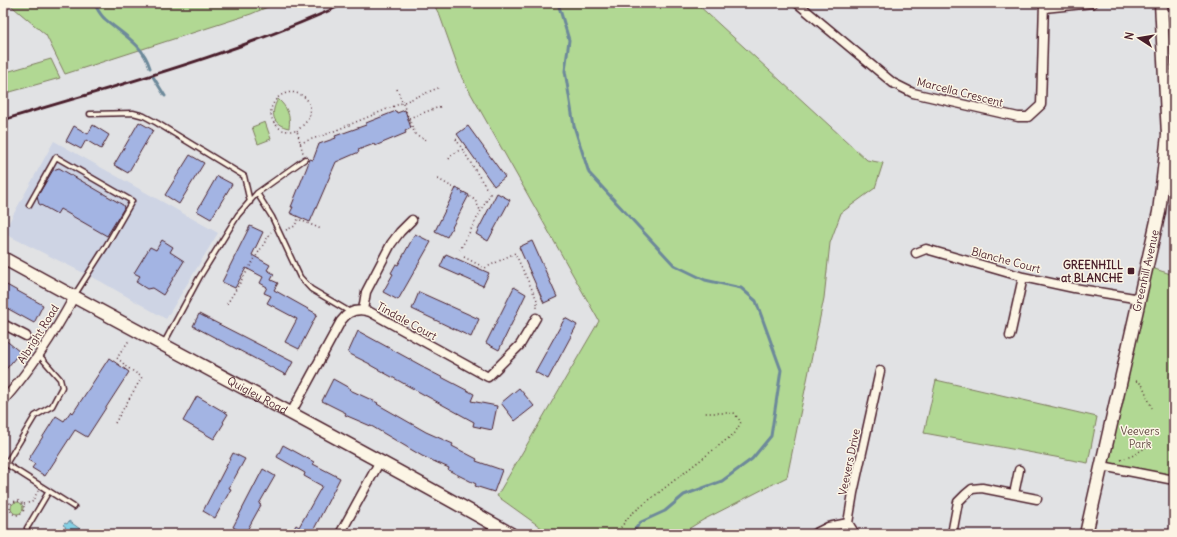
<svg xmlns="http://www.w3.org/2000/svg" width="1177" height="537" font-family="Delius,sans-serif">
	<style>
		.built { fill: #ced4e4 }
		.green { fill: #b1d893; stroke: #7e7c5f }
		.water { fill: #84d0e4; stroke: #6d899a }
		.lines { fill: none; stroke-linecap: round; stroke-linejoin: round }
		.stream { stroke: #6d899a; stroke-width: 3 }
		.building { fill: #a3b4e3; stroke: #4a1f2b }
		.lane-casing { stroke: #4a1f2b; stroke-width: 7 }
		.street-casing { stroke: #4a1f2b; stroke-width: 11 }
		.secondary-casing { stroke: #4a1f2b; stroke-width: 15 }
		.path { stroke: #4a1f2b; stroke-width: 1.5; stroke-dasharray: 1 3; stroke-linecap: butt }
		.lane { stroke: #fcf5e5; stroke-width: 4 }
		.street { stroke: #fcf5e5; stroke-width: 8 }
		.secondary { stroke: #fcf5e5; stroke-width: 12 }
		.rail { stroke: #4a1f2b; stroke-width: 3 }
		.poi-dot { fill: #4a1f2b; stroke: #fcf5e5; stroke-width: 1.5 }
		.labels { text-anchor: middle; stroke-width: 3; stroke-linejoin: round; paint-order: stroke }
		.street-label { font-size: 11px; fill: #4a1f2b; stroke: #fcf5e5 }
		.poi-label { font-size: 11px; font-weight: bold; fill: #4a1f2b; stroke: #fcf5e5; text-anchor: end }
		.park-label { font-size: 11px; fill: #644d45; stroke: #fcf5e5 }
	</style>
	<rect width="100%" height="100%" fill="#e1e2e4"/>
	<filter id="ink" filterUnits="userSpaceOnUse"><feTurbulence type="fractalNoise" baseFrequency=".025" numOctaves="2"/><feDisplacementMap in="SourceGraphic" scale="8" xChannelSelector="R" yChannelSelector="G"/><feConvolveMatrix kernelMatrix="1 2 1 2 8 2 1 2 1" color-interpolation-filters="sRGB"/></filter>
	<g filter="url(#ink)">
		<path class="built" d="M54,141L218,233L166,319L100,281L3,233Z"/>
		<path class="green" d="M8,3H277L251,14L65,74L46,35Z
			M433,3H696L867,160L883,163L875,188L841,213L830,243L824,298L787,477L703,520L680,534H550L497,496L599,321L462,78L440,16Z
			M51,59L60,78L3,94V73Z
			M278,99C287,107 291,116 289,128C272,125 270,113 278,99Z
			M265,122L271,139L258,144L252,127Z
			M1145,266L1174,275V481L1099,466Z
			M936,380L1097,417L1088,463L924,433Z
			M11 508a6 6 0 1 1 12 0a6 6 0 1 1-12 0Z"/>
		<path class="water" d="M69,521L87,534H71L64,529L66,527L63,525L65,523L67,524Z"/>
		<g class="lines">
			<path class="stream" d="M94,3C97,8 100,15 105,19C122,34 143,44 150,68
				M558,3L569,40L565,71L574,126L589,173L674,265L705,280L741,288L756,301L781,370L771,436L752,459L722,481L684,495L665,511L641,522L631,534
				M152,75L165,96"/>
		</g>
		<path class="building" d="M405,110L411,128L405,131L406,133L375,146L374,144L358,150L359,152L336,162L320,199L310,222L290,213L293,207H291L307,167L310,159L313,160L319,144L336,138L335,136L366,125V123L396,111L397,113Z
			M139,122L153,130L128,173L114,165Z
			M93,125L109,135L101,149L86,140L81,149L66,141L74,126L88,134Z
			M468,126L505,177L494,186L457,134Z
			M190,155L204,163L179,204L165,195Z
			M59,168L123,205L124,208L107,236L60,209L57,214L39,204L37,197L53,170Z
			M217,176L232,184L211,219L197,211Z
			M456,188L469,195L447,237L435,231Z
			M497,193L510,200L488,241L476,234Z
			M250,226L263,232L252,255L270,265L267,270L274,274L271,280L278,283L274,290L317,314L299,349L285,342L297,319L267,303L271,296L264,293L267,287L260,283L263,277L246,268L235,288L222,282Z
			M415,234L431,242L398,300L383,292L393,274L391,273L396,264L398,265Z
			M162,240L173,247L170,252L184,261L163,295L152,288L147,289L136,282L140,276L134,273L150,247L156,250Z
			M532,241L557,297L544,303L519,247Z
			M446,254L489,273L483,286L440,267Z
			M3,283L43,305L34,323L3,306Z
			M514,287L526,294L499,350L486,343Z
			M419,292L479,319L471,337L412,309Z
			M199,314L293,362L286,375L193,326Z
			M565,318L577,325L548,379L535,372Z
			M358,331L424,367V368L474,394L471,401L497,406L492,430L473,426L474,422L390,376L370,365V364L348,353Z
			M3,338L20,352L3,373Z
			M109,358L129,372L87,437L75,430L45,476L32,468L35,464L28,460L56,416L64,421L71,411L73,413Z
			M333,379L351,389L350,390L378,403L377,404L426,432L453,444L452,446L477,459L476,461L502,470L494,492L475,486L476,484L448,470L449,468L422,456L373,427L345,415L346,413L322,401Z
			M519,388L534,406L515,421L501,403Z
			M197,396L228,414L223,422L224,423L214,439L183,421Z
			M283,445L314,462L313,464L340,478L312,533L313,534H291L296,525L299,527L322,486L304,476L305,473L277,457Z
			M233,453L245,459L229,488L231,489L215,518L203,511Z
			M263,469L275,476L259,504L261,505L245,534L233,527Z"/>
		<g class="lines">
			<g class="lane-casing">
				<path id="lane" d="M90,114L133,113L144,116L157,123L244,176L250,202
					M257,193L272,217L300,277L311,289L350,312
					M29,205L56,157L132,201L106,246L74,296
					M164,343L199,278L238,215L257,193L305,159
					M3,462L74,507
					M6,464L35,416L52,406L62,387L60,379L39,355
					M27,528L49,491"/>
			</g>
			<g class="street-casing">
				<path id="street" d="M797,3L893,83L913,93L1018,117H1028L1041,105L1044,3
					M1044,8L1093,3
					M916,253L926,249L1023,277L1074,288L1140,299
					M363,310L366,292L391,244L400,232L412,220
					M3,324L26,336
					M1010,336L1023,277
					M3,401C31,369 54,334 74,297
					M291,413L341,321C348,311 358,308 370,312L488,377L520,345L536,318
					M1102,466L1174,480
					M1014,494L1019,470
					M848,523L855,534
					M340,534L380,461
					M814,534L828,527L848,523L853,493L880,371
					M952,534L958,502L966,494L972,489L982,488L1037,499"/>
			</g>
			<g class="secondary-casing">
				<g id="secondary">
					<path id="s1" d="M3,258C172,351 343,439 511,534"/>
					<path id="s2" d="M1086,534L1159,212L1168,135L1161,3"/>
				</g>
			</g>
			<path class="path" d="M397,89L415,134L426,140
				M409,118L442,106
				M297,131C301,127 307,122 309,117C318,94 283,81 272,106C270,111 271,117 273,121C281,132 284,131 297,131L303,153
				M456,139L490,194L460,250
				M300,143L327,134L438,88
				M449,159L451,156L461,149
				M438,179L475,200L481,212
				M286,230L295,226L298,219L321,229
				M464,257L485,268L515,253L537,300V310
				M227,304L271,232
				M1136,381L1142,384L1152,408
				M115,423L142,377L125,366L123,363L117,358L130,339
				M1121,460L1134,455L1148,446
				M3,498L11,504
				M10 508a7 7 0 1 1 14 0a7 7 0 1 1-14 0Z
				M24,504L32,502L38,491
				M3,523L9,527
				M616,534L630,515L735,433L741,422L734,413H705"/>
			<use href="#lane" class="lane"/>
			<use href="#street" class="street"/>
			<use href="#secondary" class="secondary"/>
			<path class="rail" d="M3,120C118,85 236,54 346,3"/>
		</g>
	</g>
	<rect class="poi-dot" x="1127" y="267" width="8" height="8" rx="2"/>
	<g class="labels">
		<g class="street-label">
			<text transform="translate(960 92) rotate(14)" y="4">Marcella Crescent</text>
			<text transform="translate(1006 260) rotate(15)" y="4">Blanche Court</text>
			<text dy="4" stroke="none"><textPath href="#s2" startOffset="270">Greenhill Avenue</textPath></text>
			<text transform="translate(407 321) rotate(29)" y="4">Tindale Court</text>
			<text transform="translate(38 334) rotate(-58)" y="4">Albright Road</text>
			<text dy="4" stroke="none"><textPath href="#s1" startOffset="289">Quigley Road</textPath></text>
			<text transform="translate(849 462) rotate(-78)" y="4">Veevers Drive</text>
		</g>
		<g class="poi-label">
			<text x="1123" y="269">GREENHILL<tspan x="1123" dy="13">at BLANCHE</tspan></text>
		</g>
		<g class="park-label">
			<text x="1140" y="435">Veevers<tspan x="1140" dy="13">Park</tspan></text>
		</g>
	</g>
	<rect width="1177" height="537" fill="none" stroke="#fcf5e5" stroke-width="16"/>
	<rect x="8" y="8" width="1161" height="521" fill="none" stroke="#4a1f2b" stroke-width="1.5" filter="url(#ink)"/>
	<g transform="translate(1139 38) rotate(282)" stroke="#fcf5e5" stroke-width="3" paint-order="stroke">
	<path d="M0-3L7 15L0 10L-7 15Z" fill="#4a1f2b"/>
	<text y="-6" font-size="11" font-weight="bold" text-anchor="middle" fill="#4a1f2b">N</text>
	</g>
</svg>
